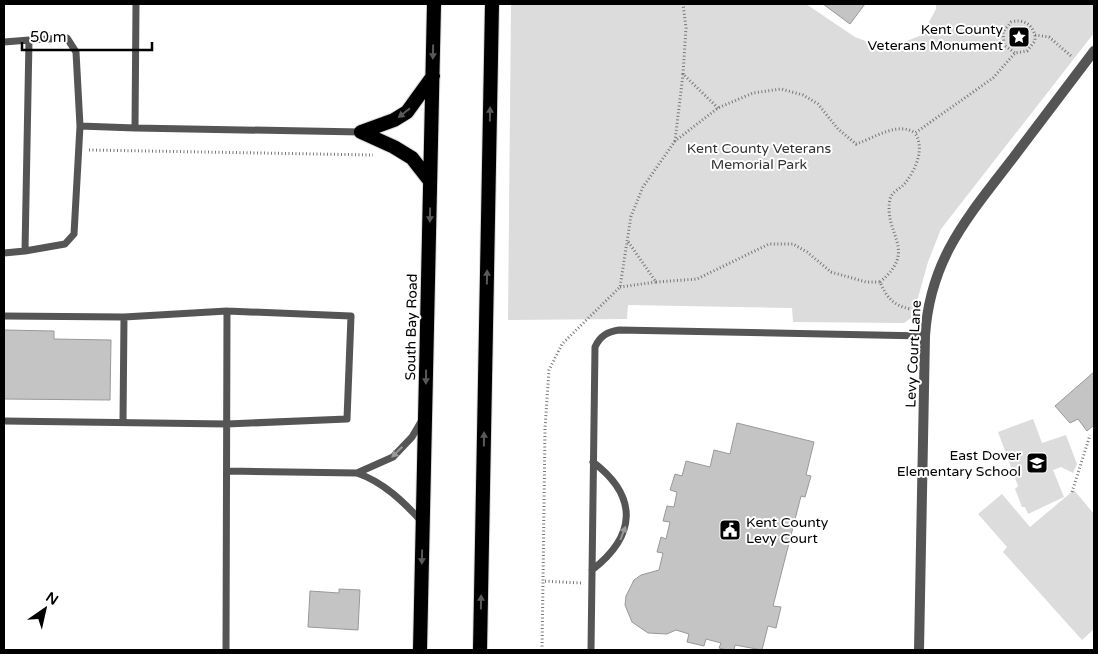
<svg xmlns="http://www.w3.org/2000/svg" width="1098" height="654" font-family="'Varela Round',sans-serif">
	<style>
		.green { fill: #dcdcdc }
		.building { fill: #c4c4c4; stroke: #999 }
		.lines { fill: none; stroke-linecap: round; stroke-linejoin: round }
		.trunk-casing { stroke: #dbdbdb; stroke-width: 16 }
		.path { stroke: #777; stroke-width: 3; stroke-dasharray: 1 2.5; stroke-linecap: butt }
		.service { stroke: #555; stroke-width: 7 }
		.minor { stroke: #555; stroke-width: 10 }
		.trunk { stroke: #000; stroke-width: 14 }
		.oneway { fill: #595959 }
		.oneway2 { fill: #999 }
		.labels { text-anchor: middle; stroke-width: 4; stroke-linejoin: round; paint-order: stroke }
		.poi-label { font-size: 14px; fill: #000; stroke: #fff; text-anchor: end }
		.park-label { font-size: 14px; fill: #333; stroke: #fff }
		.street-label { font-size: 14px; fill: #000; stroke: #fff }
	</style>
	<rect width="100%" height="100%" fill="#fff"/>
	<path class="green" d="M511,4H806L855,37L886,49L922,35L936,9V4H1094V33L941,229L928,262L914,312L911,318L904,323L793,322L792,308L628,305L627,319L508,320Z
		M1033,419L1042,443L1066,435L1077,464L1073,473L1061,467L1053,470L1064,497L1028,514L1025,507H1022L1015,489L1018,486L998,432Z
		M1074,490L1094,514V629L1082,640L1003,552L1007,547L978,514L1002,494L1030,527Z"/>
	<path class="building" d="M823,4H865L850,24Z
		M4,330L54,331V339L111,340L110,400L4,399Z
		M1094,372V425L1087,431L1078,419L1070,423L1055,406Z
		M737,423L814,442L806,475L811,476L805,497L801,496L773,606L781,607L776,628L768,626L762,650L735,645L734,650H727L719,648L721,643L706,639L704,646L687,642L689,634L676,630L667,634L648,633L632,622L625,605L626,596L634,580L641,575L659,570L663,553L657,552L661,537L666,539L670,522L663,521L667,506L674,507L677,492L670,490L675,474L682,476L686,461L710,467L714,450L730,454Z
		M339,589L360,590L358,630L308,627L310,591L339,593Z"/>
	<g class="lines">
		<g class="trunk-casing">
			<path id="trunk" d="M361,132L394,120L407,112L433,76
				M361,132L394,147L412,158L430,181
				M420,650L434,4
				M480,650L492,4"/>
		</g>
		<path class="path" d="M1035,35L1049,37L1071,56
			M683,74L686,28L683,4
			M718,108L683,74L675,141L718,108L753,93L781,89L803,95L818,104L838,129L856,144C874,138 898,121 915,133
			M89,150L373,155
			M656,282L697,279L769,244H793L807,252L831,272L866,282H880C887,298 893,305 910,309
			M880,282C919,249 883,235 890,199C892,191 901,189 906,182C916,169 925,148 915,133L993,78L1015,53L1027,51L1035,41V35C1031,23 1023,19 1011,22L1003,32L1004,45L1015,53
			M620,287L656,282L627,240
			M1072,492L1090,435
			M581,583L543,581L545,429L549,370L562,344L620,287L631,216L643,187L675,141
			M542,650L543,581"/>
		<path class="service" d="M136,4L135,128L361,132
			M4,42L29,40
			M80,126L74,234L65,244L25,251L29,40L67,38L76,52L80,126L135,128
			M4,253L25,251
			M4,316L124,317L227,311L226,650
			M4,421L227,424L347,419L351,316L227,311
			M123,422L124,317
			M227,471L357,473C383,482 403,501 422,522
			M357,473L393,457L412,437L422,420
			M592,570C636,536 639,497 593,462
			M591,650L595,347C600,336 607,332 619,330L925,336"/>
		<path class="minor" d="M919,650L925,336C930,258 968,217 1013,158C1040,122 1067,87 1094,51"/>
		<use href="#trunk" class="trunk"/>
	</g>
	<defs><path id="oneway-solid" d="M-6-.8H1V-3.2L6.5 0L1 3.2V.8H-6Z" transform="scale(1.25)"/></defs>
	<g class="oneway">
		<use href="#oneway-solid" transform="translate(433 52) rotate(91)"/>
		<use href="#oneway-solid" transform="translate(404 113) rotate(142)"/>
		<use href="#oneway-solid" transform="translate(490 114) rotate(-89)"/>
		<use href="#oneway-solid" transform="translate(430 215) rotate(91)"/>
		<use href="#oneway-solid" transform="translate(487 277) rotate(-89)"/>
		<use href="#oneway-solid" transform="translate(426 377) rotate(91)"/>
		<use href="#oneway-solid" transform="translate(484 439) rotate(-89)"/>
		<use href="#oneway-solid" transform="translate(422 557) rotate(91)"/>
		<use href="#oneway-solid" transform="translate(481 602) rotate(-89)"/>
	</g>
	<g class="oneway2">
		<use href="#oneway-solid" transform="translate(397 452) rotate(136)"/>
		<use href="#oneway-solid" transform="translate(623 533) rotate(-69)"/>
	</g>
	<defs>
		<g id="sight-square" transform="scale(1.125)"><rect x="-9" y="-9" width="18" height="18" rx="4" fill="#000" stroke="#fff"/><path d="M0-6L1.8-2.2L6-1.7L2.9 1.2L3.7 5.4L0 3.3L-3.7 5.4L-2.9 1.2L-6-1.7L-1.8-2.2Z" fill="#fff"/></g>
		<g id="school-square" transform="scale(1.125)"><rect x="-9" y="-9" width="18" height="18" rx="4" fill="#000" stroke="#fff"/><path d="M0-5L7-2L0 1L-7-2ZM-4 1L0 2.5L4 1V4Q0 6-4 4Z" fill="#fff"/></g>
		<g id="civic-square" transform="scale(1.125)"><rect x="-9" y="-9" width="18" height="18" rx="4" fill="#000" stroke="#fff"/><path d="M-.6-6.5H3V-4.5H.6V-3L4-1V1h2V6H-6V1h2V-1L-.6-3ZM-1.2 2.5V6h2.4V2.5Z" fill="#fff"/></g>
	</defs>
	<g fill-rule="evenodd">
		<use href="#sight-square" x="1019" y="37"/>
		<use href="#school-square" x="1037" y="463"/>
		<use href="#civic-square" x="730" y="530"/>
	</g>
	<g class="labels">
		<g class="poi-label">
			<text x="1003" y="34">Kent County<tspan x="1003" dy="16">Veterans Monument</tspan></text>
			<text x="1021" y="460">East Dover<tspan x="1021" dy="16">Elementary School</tspan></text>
			<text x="746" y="527" text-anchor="start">Kent County<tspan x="746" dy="16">Levy Court</tspan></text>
		</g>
		<g class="park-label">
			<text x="759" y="153">Kent County Veterans<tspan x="759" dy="16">Memorial Park</tspan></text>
		</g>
		<g class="street-label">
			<text transform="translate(411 327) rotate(-89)" y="5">South Bay Road</text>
			<text transform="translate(913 354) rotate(-87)" y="5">Levy Court Lane</text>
		</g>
	</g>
	<rect width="1098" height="654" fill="none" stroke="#000000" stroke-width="10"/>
	<g transform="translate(45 609) rotate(34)" stroke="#ffffff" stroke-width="4" paint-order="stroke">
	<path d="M0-4L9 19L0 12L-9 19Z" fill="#000000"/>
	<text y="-8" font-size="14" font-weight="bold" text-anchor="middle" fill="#000000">N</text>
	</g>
	<path d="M22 42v8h130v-8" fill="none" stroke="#000000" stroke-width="2.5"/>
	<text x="30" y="42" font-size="15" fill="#000000" stroke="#ffffff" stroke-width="4" paint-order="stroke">50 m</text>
</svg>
